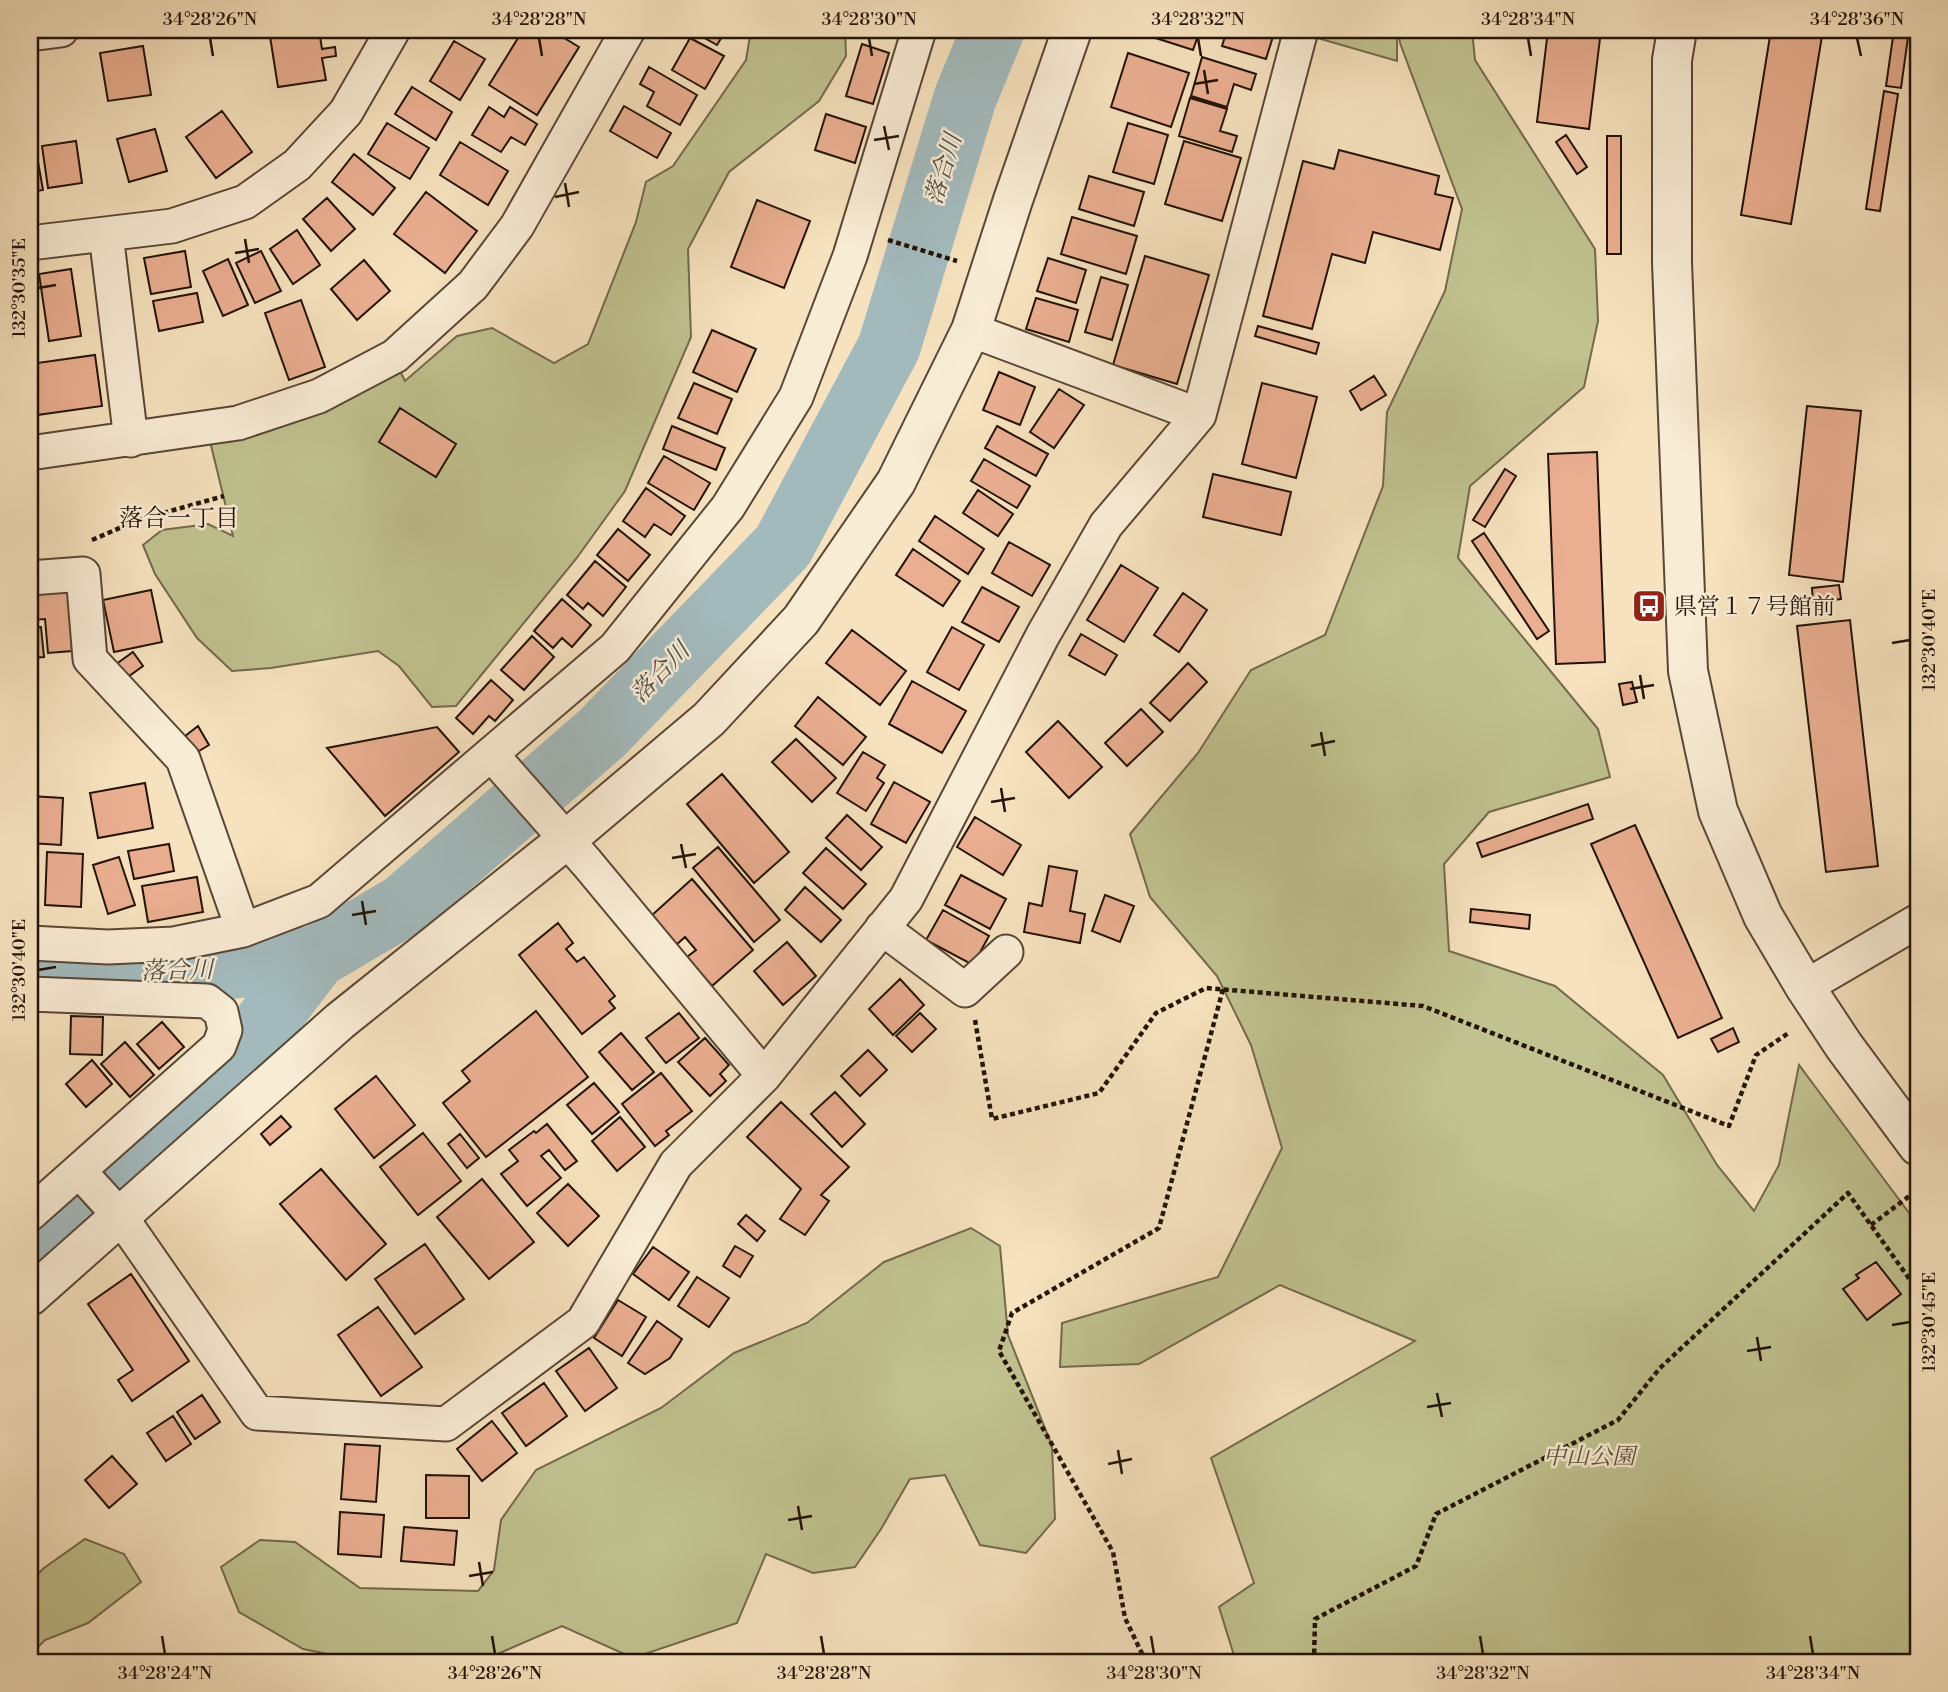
<svg xmlns="http://www.w3.org/2000/svg" width="1948" height="1692" font-family="'Libre Bodoni','Noto Serif JP',serif">
	<style>
		.green { fill: #c0c28f; stroke: #726a4c; stroke-width: 2 }
		.lines { fill: none; stroke-linecap: round; stroke-linejoin: round }
		.river { stroke: #a3babd; stroke-width: 63 }
		.building { fill: #eaaf91; stroke: #231308; stroke-width: 2 }
		.minor-casing { stroke: #584736; stroke-width: 37 }
		.tertiary-casing { stroke: #584736; stroke-width: 42 }
		.path { stroke: #231308; stroke-width: 4.5; stroke-dasharray: 5 3.5; stroke-linecap: butt }
		.minor { stroke: #f9ecd5; stroke-width: 33 }
		.tertiary { stroke: #f9ecd5; stroke-width: 38 }
		.ticks { fill: none; stroke: #231308; stroke-width: 2.5 }
		.labels { text-anchor: middle; stroke-width: 5; stroke-linejoin: round; paint-order: stroke }
		.poi-label { font-size: 23px; fill: #231308; stroke: #f9ecd5; text-anchor: start }
		.park-label { font-size: 23px; font-style: italic; fill: #5a5037; stroke: #f9ecd5 }
		.water-label { font-size: 24px; font-style: italic; fill: #504d47; stroke: #f9ecd5 }
		.neighbourhood-label { font-size: 24px; fill: #231308; stroke: #f9ecd5 }
		.neatline { fill: none; stroke: #231308; stroke-width: 2.5 }
		.ticks-label { font-size: 18px; text-anchor: middle; fill: #231308 }
	</style>
	<rect width="100%" height="100%" fill="#f6e2be"/>
	<filter id="stains"><feTurbulence type="fractalNoise" baseFrequency=".00286" numOctaves="4"/><feColorMatrix values="0 0 0 0 .2 0 0 0 0 .09 0 0 0 0 .02 0 0 0 .5 -.17"/></filter>
	<radialGradient id="worn" r=".72"><stop offset=".6" stop-color="#630" stop-opacity="0"/><stop offset="1" stop-color="#630" stop-opacity=".3"/></radialGradient>
	<path class="green" d="M751,30H845L846,56L819,101L729,172L688,249L691,337L625,491L576,559L456,706L432,707L399,666L378,651L271,668L232,671L197,638L155,574L143,545L162,530L208,524L233,536L209,437L397,365L405,381L457,336L492,328L554,363L588,344L636,222L646,182L673,166L746,60Z
		M1308,30H1397V61L1307,35Z
		M1398,30H1472L1475,60L1595,249L1598,321L1584,387L1470,486L1458,558L1598,729L1610,777L1489,812L1444,864L1449,951L1555,986L1663,1075L1717,1165L1754,1211L1779,1165L1799,1065L1918,1225V1662H1236L1219,1607L1254,1583L1211,1458L1415,1341L1280,1285L1139,1364L1060,1367L1062,1323L1218,1277L1282,1148L1251,1045L1217,976L1150,897L1130,834L1198,753L1251,670L1325,635L1383,486L1387,412L1445,291L1462,209L1400,43Z
		M971,1228L1000,1246L1008,1335L1052,1446L1055,1519L1026,1553L980,1545L945,1475L910,1479L881,1529L855,1567L813,1573L766,1554L737,1623L633,1658L562,1626L479,1662H367L303,1649L239,1612L221,1567L260,1540L295,1542L360,1588L478,1591L494,1570L501,1520L536,1470L661,1408L734,1353L807,1323L884,1262Z
		M85,1539L124,1554L141,1582L88,1623L45,1640L30,1655V1582L44,1568Z"/>
	<g class="lines">
		<path class="river" d="M30,972L212,970L316,957L404,905L602,733L783,546L889,347L965,98L993,30
			M30,1250L232,1067L316,957"/>
	</g>
	<path class="building" d="M269,30H319L322,49L335,47L336,56L322,58L326,80L278,87Z
		M523,30H551L579,47L537,115L489,85Z
		M690,30H726L717,45Z
		M1141,30H1200L1193,50L1140,33Z
		M1227,30H1275L1266,59L1222,46Z
		M1548,30H1601L1589,129L1537,122Z
		M1771,30H1823L1791,224L1741,215Z
		M1894,30H1909L1901,88L1886,86Z
		M690,38L724,56L705,89L672,70Z
		M454,41L485,59L460,100L430,81Z
		M862,44L889,53L873,104L846,96Z
		M143,46L151,95L108,101L100,53Z
		M1128,53L1189,73L1171,127L1111,107Z
		M1202,57L1256,74L1251,90L1234,84L1227,107L1191,96Z
		M649,67L697,95L680,125L647,106L654,92L640,84Z
		M412,87L452,112L436,140L395,114Z
		M1884,91L1898,94L1880,211L1866,209Z
		M1190,98L1227,109L1220,131L1237,136L1232,152L1179,136Z
		M624,106L671,133L657,158L610,131Z
		M489,107L504,117L510,107L537,124L525,145L511,137L501,152L472,135Z
		M222,111L252,152L216,178L186,137Z
		M826,114L866,127L855,163L815,150Z
		M387,123L429,148L410,179L368,154Z
		M1128,123L1168,135L1154,184L1113,172Z
		M155,129L167,171L129,182L117,139Z
		M1566,135L1587,167L1577,174L1556,142Z
		M1607,136H1621V254H1607Z
		M76,141L82,183L48,188L42,146Z
		M1184,141L1241,158L1222,221L1165,204Z
		M460,142L508,171L488,205L440,175Z
		M35,145L43,190L30,192V146Z
		M1339,150L1439,176L1435,194L1453,198L1440,250L1373,232L1365,263L1332,254L1312,329L1263,316L1303,161L1334,169Z
		M354,154L395,188L373,215L332,182Z
		M1089,176L1144,192L1134,226L1079,209Z
		M426,192L477,231L445,273L394,234Z
		M327,198L355,229L331,251L303,219Z
		M757,200L810,221L784,288L731,267Z
		M1072,217L1137,236L1126,274L1061,254Z
		M297,230L320,265L293,284L270,249Z
		M185,251L191,287L151,294L144,258Z
		M261,251L281,291L255,303L236,263Z
		M1145,256L1209,275L1177,384L1113,365Z
		M1048,258L1086,270L1076,303L1037,291Z
		M228,259L248,305L223,316L203,271Z
		M364,260L390,291L357,320L331,289Z
		M71,269L81,336L49,341L39,274Z
		M1101,277L1128,285L1112,340L1085,332Z
		M197,293L203,322L159,331L153,301Z
		M1036,298L1078,310L1069,342L1026,329Z
		M301,300L325,367L289,380L265,313Z
		M1258,326L1319,343L1316,354L1255,336Z
		M712,330L756,349L737,392L693,372Z
		M95,355L102,406L37,415L30,364Z
		M999,372L1035,387L1020,425L983,410Z
		M1374,376L1386,395L1361,410L1350,391Z
		M694,383L732,399L717,434L678,418Z
		M1262,383L1317,397L1296,478L1242,464Z
		M1059,389L1084,405L1054,448L1030,432Z
		M1807,406L1861,411L1843,582L1789,575Z
		M400,408L456,444L436,477L379,442Z
		M672,426L725,448L716,470L663,449Z
		M997,426L1048,454L1036,476L985,448Z
		M1597,452L1605,662L1556,664L1548,454Z
		M664,456L710,483L694,510L648,483Z
		M984,459L1030,486L1017,508L971,481Z
		M1505,469L1516,476L1485,527L1473,520Z
		M1213,474L1291,492L1281,535L1203,517Z
		M646,488L685,516L671,535L654,524L645,537L623,521Z
		M978,490L1013,514L998,536L963,513Z
		M935,516L984,549L968,574L919,541Z
		M618,529L650,555L628,581L597,555Z
		M1484,533L1549,631L1537,639L1472,541Z
		M1009,542L1050,565L1032,596L992,573Z
		M913,549L960,581L943,606L896,575Z
		M595,561L626,587L603,616L588,603L583,609L567,595Z
		M1121,565L1158,588L1124,642L1087,620Z
		M1839,585L1841,599L1813,602L1812,588Z
		M982,587L1019,607L999,642L962,622Z
		M68,590L72,651L48,653L45,619L33,620L31,593Z
		M151,590L162,642L114,652L103,600Z
		M1183,593L1207,610L1179,652L1154,635Z
		M562,599L591,625L572,647L562,638L553,648L534,631Z
		M1850,620L1878,866L1826,872L1797,626Z
		M41,627L44,657L30,658V628Z
		M952,627L984,645L959,690L927,672Z
		M852,630L906,671L880,705L826,663Z
		M1081,634L1117,655L1105,675L1069,655Z
		M532,636L554,657L524,690L501,670Z
		M133,652L143,666L125,679L115,665Z
		M1188,663L1207,682L1170,721L1150,703Z
		M491,680L513,700L495,721L489,716L473,734L456,718Z
		M912,681L966,711L942,753L889,724Z
		M1632,682L1637,702L1623,705L1619,684Z
		M818,697L866,737L843,765L795,726Z
		M1141,709L1163,732L1127,766L1105,743Z
		M1058,721L1102,767L1069,798L1026,752Z
		M198,726L209,745L194,754L180,740Z
		M437,727L459,752L385,816L327,748Z
		M796,739L836,778L812,802L772,762Z
		M863,752L885,765L877,778L884,783L866,811L837,793Z
		M722,774L789,852L754,883L687,804Z
		M894,782L930,802L906,843L871,824Z
		M145,783L153,828L98,838L90,793Z
		M30,796L63,798L61,845L30,843Z
		M1588,804L1593,819L1482,857L1477,843Z
		M847,815L882,847L861,870L826,838Z
		M975,817L1021,845L1003,875L957,847Z
		M1635,825L1722,1018L1678,1038L1591,844Z
		M169,844L174,871L134,879L128,851Z
		M718,847L780,920L754,942L693,868Z
		M826,848L866,884L843,909L803,873Z
		M47,852L83,854L81,907L45,905Z
		M119,857L135,905L108,914L93,865Z
		M1049,866L1077,871L1070,911L1085,914L1080,943L1024,932L1029,903L1042,906Z
		M961,875L1006,899L990,929L945,905Z
		M197,877L203,912L148,922L142,886Z
		M692,879L753,950L712,986L687,957L696,950L685,937L676,945L651,916Z
		M805,887L841,920L821,942L785,910Z
		M1105,895L1134,906L1120,942L1092,931Z
		M1471,909L1530,915L1529,929L1470,922Z
		M943,910L989,936L973,965L926,940Z
		M558,923L573,943L566,949L577,962L584,957L615,996L609,1001L615,1008L582,1034L519,955Z
		M787,942L816,976L783,1005L754,971Z
		M900,979L924,1005L893,1035L869,1009Z
		M536,1011L588,1077L486,1157L443,1103L470,1081L462,1071Z
		M679,1013L699,1038L666,1063L646,1038Z
		M920,1013L936,1029L912,1052L896,1036Z
		M71,1016L103,1017L102,1055L70,1054Z
		M162,1022L184,1047L159,1069L137,1044Z
		M1733,1028L1739,1042L1718,1052L1711,1039Z
		M621,1033L654,1072L632,1090L599,1052Z
		M705,1038L729,1065L720,1074L726,1081L710,1096L678,1062Z
		M125,1042L154,1075L130,1097L101,1064Z
		M868,1050L887,1070L860,1096L841,1076Z
		M92,1060L112,1084L86,1107L66,1084Z
		M661,1073L692,1111L666,1131L669,1135L655,1146L622,1104Z
		M376,1076L415,1125L374,1158L335,1109Z
		M594,1083L619,1112L592,1134L567,1105Z
		M835,1092L865,1124L842,1147L811,1114Z
		M781,1102L849,1167L821,1195L829,1201L805,1235L780,1219L801,1189L747,1137Z
		M281,1116L291,1127L270,1145L261,1134Z
		M620,1117L645,1147L617,1171L592,1141Z
		M547,1124L577,1161L565,1170L549,1150L541,1156L561,1178L527,1206L501,1174L518,1161L509,1150L534,1131L536,1133Z
		M423,1133L461,1181L418,1215L380,1167Z
		M460,1134L479,1158L467,1168L448,1144Z
		M321,1169L386,1244L346,1280L280,1204Z
		M482,1179L534,1242L489,1279L437,1217Z
		M568,1184L599,1216L568,1246L537,1213Z
		M746,1215L765,1231L757,1241L738,1224Z
		M425,1244L464,1299L415,1334L375,1279Z
		M735,1246L753,1256L740,1277L723,1266Z
		M653,1247L689,1272L669,1300L633,1274Z
		M1876,1262L1901,1294L1867,1320L1843,1289L1859,1278L1856,1275Z
		M131,1274L189,1361L132,1401L118,1380L133,1370L88,1304Z
		M697,1277L729,1298L709,1327L678,1306Z
		M618,1300L646,1317L622,1356L594,1338Z
		M378,1307L422,1367L381,1396L338,1335Z
		M657,1321L682,1339L670,1358L645,1374L628,1363Z
		M589,1348L617,1388L585,1411L556,1371Z
		M544,1383L567,1416L526,1446L502,1413Z
		M202,1395L220,1422L195,1439L177,1412Z
		M173,1416L191,1444L166,1461L147,1433Z
		M492,1421L517,1453L482,1481L457,1449Z
		M345,1444L380,1446L376,1502L341,1499Z
		M112,1456L137,1484L109,1508L85,1480Z
		M426,1475L469,1476V1518H426Z
		M340,1512L384,1515L381,1557L338,1554Z
		M404,1527L457,1531L454,1565L401,1561Z"/>
	<g class="lines">
		<g class="minor-casing">
			<path id="minor" d="M30,34L61,30
				M106,234L131,440
				M30,243L172,226L245,202L297,165L346,112L393,30
				M971,330L1199,415
				M30,453L238,423L319,396L395,356L473,285L517,226L628,30
				M30,578L83,574L90,659L183,759L243,930
				M491,754L587,863L764,1076
				M882,928L965,990L1006,952
				M30,943L108,947L174,944L243,930L319,901L615,648L728,507L796,397L850,256L919,30
				M1805,987L1918,921
				M30,994L207,1001L221,1012L225,1030L219,1046L30,1214
				M79,1171L120,1216L257,1413L446,1424L583,1322L676,1164L764,1076L906,899L1043,635L1106,525L1199,415L1301,30"/>
		</g>
		<g class="tertiary-casing">
			<path id="tertiary" d="M1677,30L1672,60V263L1688,671L1718,811L1763,916L1805,987L1844,1046L1918,1146
				M30,1296L340,1021L566,840L709,719L801,620L896,482L971,330L1013,200L1072,30"/>
		</g>
		<path class="path" d="M888,240L957,261
			M92,540L138,520L224,496
			M975,1020L992,1119L1099,1093L1156,1013L1206,988L1423,1006L1729,1126L1756,1055L1790,1032
			M1871,1225L1912,1194
			M1146,1662L1125,1618L1113,1552L999,1351L1012,1313L1159,1228L1223,989
			M1314,1662L1315,1619L1416,1566L1436,1514L1618,1420L1660,1368L1848,1193L1918,1291"/>
		<use href="#minor" class="minor"/>
		<use href="#tertiary" class="tertiary"/>
	</g>
	<path class="ticks" d="M210,38L213,56M539,38L542,56M869,38L872,56M1198,38L1201,56M1528,38L1531,56M1857,38L1861,56M1204,70L1208,94M1194,84L1218,80M884,126L889,150M874,140L899,136M565,183L569,207M555,197L579,192M245,239L249,263M235,253L259,249M38,288L56,285M1892,643L1910,640M1640,675L1644,699M1630,689L1654,685M1321,732L1325,756M1311,746L1335,741M1001,788L1005,812M991,802L1015,798M681,844L686,868M672,858L696,854M362,901L366,925M352,915L376,911M38,970L56,967M1892,1325L1910,1322M1757,1337L1761,1361M1747,1351L1771,1347M1437,1393L1442,1417M1427,1407L1451,1403M1118,1450L1122,1474M1108,1464L1132,1459M798,1506L802,1530M788,1520L812,1516M479,1562L483,1586M469,1576L493,1572M162,1636L165,1654M492,1636L495,1654M821,1636L824,1654M1151,1636L1154,1654M1480,1636L1483,1654M1810,1636L1813,1654"/>
	<defs>
		<g id="bus-square" transform="scale(1.75)"><rect x="-9" y="-9" width="18" height="18" rx="4" fill="#8f2418" stroke="#f9ecd5"/><path d="M-5-6H5V4H4V6H2V4H-2V6H-4V4H-5ZM-3.5-4V0h7V-4ZM-3.5 1.2v1.5H-2V1.2ZM2 1.2v1.5H3.5V1.2Z" fill="#fff"/></g>
	</defs>
	<g fill-rule="evenodd">
		<use href="#bus-square" x="1649" y="606"/>
	</g>
	<g class="labels">
		<g class="poi-label">
			<text x="1674" y="614">県営１７号館前</text>
		</g>
		<g class="park-label">
			<text x="1589" y="1464">中山公園</text>
		</g>
		<g class="water-label">
			<text transform="translate(943 169) rotate(-73)" y="8">落合川</text>
			<text transform="translate(660 672) rotate(-46)" y="8">落合川</text>
			<text transform="translate(177 970) rotate(-1)" y="8">落合川</text>
		</g>
		<g class="neighbourhood-label">
			<text x="179" y="526">落合一丁目</text>
		</g>
	</g>
	<rect width="1948" height="1692" fill="none" stroke="#f6e2be" stroke-width="77"/>
	<rect x="38" y="38" width="1872" height="1616" class="neatline"/>
	<g class="ticks-label">
		<text x="210" y="25">34°28'26"N</text>
		<text x="539" y="25">34°28'28"N</text>
		<text x="869" y="25">34°28'30"N</text>
		<text x="1198" y="25">34°28'32"N</text>
		<text x="1528" y="25">34°28'34"N</text>
		<text x="1857" y="25">34°28'36"N</text>
		<text transform="translate(19 288) rotate(-90)" y="6">132°30'35"E</text>
		<text transform="translate(1929 640) rotate(-90)" y="6">132°30'40"E</text>
		<text transform="translate(19 970) rotate(-90)" y="6">132°30'40"E</text>
		<text transform="translate(1929 1322) rotate(-90)" y="6">132°30'45"E</text>
		<text x="165" y="1679">34°28'24"N</text>
		<text x="495" y="1679">34°28'26"N</text>
		<text x="824" y="1679">34°28'28"N</text>
		<text x="1154" y="1679">34°28'30"N</text>
		<text x="1483" y="1679">34°28'32"N</text>
		<text x="1813" y="1679">34°28'34"N</text>
	</g>
	<rect width="100%" height="100%" filter="url(#stains)"/>
	<rect width="100%" height="100%" fill="url(#worn)"/>
</svg>
